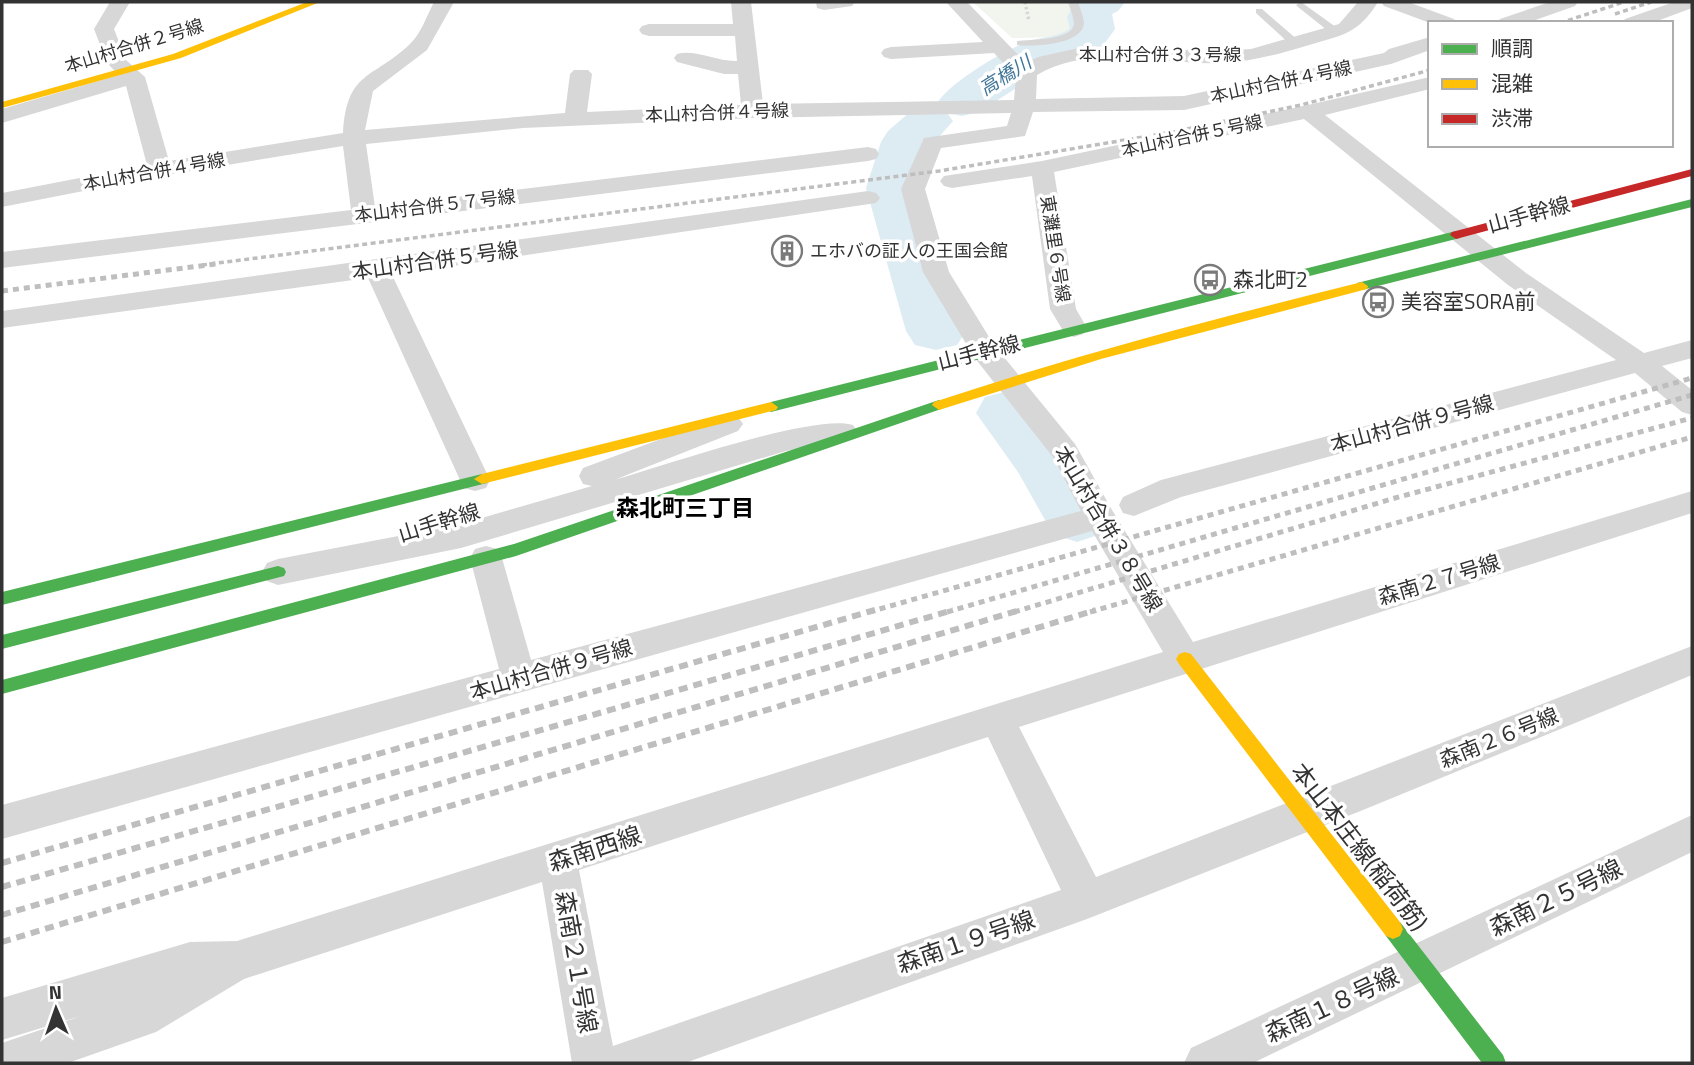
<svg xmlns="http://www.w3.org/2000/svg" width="1694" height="1065" font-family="'Titillium Web','Noto Sans JP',sans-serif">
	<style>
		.green { fill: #f1f5ed }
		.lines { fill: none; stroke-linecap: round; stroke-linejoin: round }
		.river { fill: #ddebf3; fill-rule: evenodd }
		.path { stroke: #d6d6d6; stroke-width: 3.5; stroke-dasharray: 2.5 2.5; stroke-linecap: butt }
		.lane { fill: #d7d7d7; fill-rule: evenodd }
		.street { fill: #d7d7d7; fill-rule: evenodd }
		.fast { fill: #4caf50; fill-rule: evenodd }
		.slow { fill: #ffc107; fill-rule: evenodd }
		.jam { fill: #c62828; fill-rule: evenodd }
		.rail-far2 { stroke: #bebebe; stroke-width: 3.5; stroke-dasharray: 5 3.5; stroke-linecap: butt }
		.rail-far1 { stroke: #bebebe; stroke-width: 5; stroke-dasharray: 6 5; stroke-linecap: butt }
		.rail { stroke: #bebebe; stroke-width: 6; stroke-dasharray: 9 6; stroke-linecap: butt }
		.labels { text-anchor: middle; stroke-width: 7; stroke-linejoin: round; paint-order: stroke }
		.far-street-label { font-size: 18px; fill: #333; stroke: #fff }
		.far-poi-label { font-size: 18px; fill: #333; stroke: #fff; text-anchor: start }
		.far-water-label { font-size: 19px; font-style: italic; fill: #3f7597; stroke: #fff }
		.street-label { font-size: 21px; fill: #333; stroke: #fff }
		.poi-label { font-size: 21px; fill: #333; stroke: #fff; text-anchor: start }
		.neighbourhood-label { font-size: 23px; font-weight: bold; fill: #000; stroke: #fff }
		.near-street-label { font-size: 24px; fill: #333; stroke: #fff }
	</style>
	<rect width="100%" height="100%" fill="#fff"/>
	<path class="green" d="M973,2H1093L1072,13L1076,22L1074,29L1062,37L1012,38Z"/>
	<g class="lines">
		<path class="river" d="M1075,2H1125L1118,11L1112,14L1115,29L1100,50L1054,64L979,112L962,116L947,113L953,121L930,147L918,188L966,331L957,345L936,350L915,345L906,331L866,188L881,142L888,131L911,111L928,106L943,110L938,102C952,81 1006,49 1030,41C1043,37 1057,37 1068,30L1070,28L1067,17Z
			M1008,391L1031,397L1067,441L1112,516L1101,534L1077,542L1053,534L1018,472L976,413L985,397Z"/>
		<path class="path" d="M1025,2L1029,21"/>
		<path class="lane" d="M1068,2H1078C1080,8 1084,18 1084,24C1081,45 1033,47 1017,45V41C1030,39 1072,41 1074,24C1074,18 1070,8 1068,2Z
			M1301,2L1340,30V34H1332L1298,7L1296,5Z
			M1256,9H1262L1299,41V45H1291L1256,13Z"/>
		<path class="street" d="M110,2H130L114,29L126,60L145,77L169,161L343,133C347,70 372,80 410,44C421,34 427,15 434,2H454L427,50L373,91L365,130L565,113L570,74L574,70H588L592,74L587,112L741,105L738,74H724L677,62L674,58L677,54C695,49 717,62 737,61L735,36H649L642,34L639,30L642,26L649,24H733L731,2H751L763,104L1014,100L1016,77L994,53L891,59L884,57L881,53L884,49L891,47L983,42L946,2H967L1026,63L1038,57L1088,46L1218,51L1251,49L1339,24L1358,2H1378C1358,34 1343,35 1309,45C1279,54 1251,62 1220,63C1161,65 1090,43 1037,75L1036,99L1184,96L1384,53L1389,49L1430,37V50L1391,64L1184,110L1033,112L1025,136L941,148L925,189L949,272L994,345L1075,444L1112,510L1193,642L1692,491V513L1019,727L1096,877L1692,646V675L1363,810L1087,919L685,1063H572L542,882L244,979L156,1032L68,1063H2V1043L81,1016L2,1040V998L190,942L237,941L1163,652L1092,531L2,839V805L499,669L470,558L475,549L486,546L497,549L502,558L531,660L1081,511L1053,457L974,357L923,272L901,189L924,138L1007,126L1011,113L753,118L523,128L366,144L375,207L868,147L876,149L879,154L876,159L868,161L2,268V252L351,210L343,146L160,176L2,207V193L147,165L126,86L2,123V109L119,75L107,63L94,29ZM988,737L1061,890L613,1046L579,870Z
			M816,2H855L852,6L824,10L817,8Z
			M1381,2H1408L1454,19L1457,23H1430L1384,6Z
			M1550,2H1578L1575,6L1527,23H1497L1500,19Z
			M1674,2H1692V8L1652,23H1622L1625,19Z
			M1430,77V89L1325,115L1526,273L1644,353L1692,340V358L1662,366L1692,390V415L1682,412L1635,373L1181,497L1134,516L1123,513L1119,505L1123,497L1161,480L1616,360L1508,285L1304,119L1054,172L1076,309L1087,328L1083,334L1074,337L1065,334L1050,309L1032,176L952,188L944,186L940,181L944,176L1042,161L1308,105Z
			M868,191L876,193L880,198L876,203L392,275L490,480L486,488L475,491L464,488L460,480L368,278L2,328V311Z
			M728,414L738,417L743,424L738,431L614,480C661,467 814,413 853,425L858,432L853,439L786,451L461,548L278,585L267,581L262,572L267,563L278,559L461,524L592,486L583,484L579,476L583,468Z
			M1692,815V852L1253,1063H1184L1191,1048Z"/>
		<path class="fast" d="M1692,199V207L1362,290L1356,286L1357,283Z
			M1456,231L1462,235L1460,238L771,412L764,407L771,402Z
			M939,400L946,405L944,408L516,556L2,694V680L514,544Z
			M482,474L487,475L490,479L487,483L2,605V592Z
			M278,566L284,568L286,572L284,576L2,649V635Z
			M1393,919L1400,922L1503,1055L1506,1063H1482L1386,936L1383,929L1386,922Z"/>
		<path class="slow" d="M307,2H320L181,58L2,108V102L173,54Z
			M1362,282L1368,286L1367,289L1101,359L939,410L932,405L934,402C1075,355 1218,318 1362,282Z
			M771,402L778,407L776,410L482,484L474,479L482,474Z
			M1185,652L1191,654L1400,922L1403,929L1400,936L1393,939L1386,936L1179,664L1176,659L1179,654Z"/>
		<path class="jam" d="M1692,169V176L1456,239L1450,235L1452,232Z"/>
		<path class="rail-far2" d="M1615,14L1651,2
			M1560,23L1624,2
			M202,265L939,171L1173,132L1301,105L1430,70"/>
		<path class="rail-far1" d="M2,291L216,264
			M869,612L1692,378
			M947,612L1692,395
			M1014,612L1395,498L1692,418
			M1090,612L1692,437"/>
		<path class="rail" d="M2,863L875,610
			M2,887L953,610
			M2,915L1020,610
			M2,942L1096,610"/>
	</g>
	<defs>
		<g id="building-ring" transform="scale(1.575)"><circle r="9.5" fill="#fff" stroke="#7a7a7a" stroke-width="1.5"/><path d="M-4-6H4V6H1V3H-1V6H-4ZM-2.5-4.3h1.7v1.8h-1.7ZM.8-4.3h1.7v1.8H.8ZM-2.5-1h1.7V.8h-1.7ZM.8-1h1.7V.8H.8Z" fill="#7a7a7a"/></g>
		<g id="bus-ring" transform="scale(1.575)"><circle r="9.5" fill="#fff" stroke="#7a7a7a" stroke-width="1.5"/><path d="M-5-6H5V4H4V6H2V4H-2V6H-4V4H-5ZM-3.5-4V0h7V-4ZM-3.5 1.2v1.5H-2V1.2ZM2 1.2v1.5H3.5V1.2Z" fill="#7a7a7a"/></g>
	</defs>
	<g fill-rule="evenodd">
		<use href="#building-ring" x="787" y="251"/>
		<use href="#bus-ring" x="1210" y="280"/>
		<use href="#bus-ring" x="1378" y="302"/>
	</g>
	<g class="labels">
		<g class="far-street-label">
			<text transform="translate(134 46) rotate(-17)" y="6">本山村合併２号線</text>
			<text x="1160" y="61">本山村合併３３号線</text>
			<text transform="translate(1281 82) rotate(-12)" y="6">本山村合併４号線</text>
			<text transform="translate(717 113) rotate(-2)" y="6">本山村合併４号線</text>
			<text transform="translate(1192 136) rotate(-12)" y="6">本山村合併５号線</text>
			<text transform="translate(154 172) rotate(-10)" y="6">本山村合併４号線</text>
			<text transform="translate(435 206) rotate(-7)" y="6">本山村合併５７号線</text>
			<text transform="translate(1055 249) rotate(81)" y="6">東灘里６号線</text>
		</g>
		<g class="far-poi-label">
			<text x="810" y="257">エホバの証人の王国会館</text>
		</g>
		<g class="far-water-label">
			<text transform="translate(1005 75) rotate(-32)" y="7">高橋川</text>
		</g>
		<g class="street-label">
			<text transform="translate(1529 215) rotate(-15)" y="7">山手幹線</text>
			<text transform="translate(435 261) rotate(-8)" y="7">本山村合併５号線</text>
			<text transform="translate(979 353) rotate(-14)" y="7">山手幹線</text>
			<text transform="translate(1412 424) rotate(-15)" y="7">本山村合併９号線</text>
			<text transform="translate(439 523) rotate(-17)" y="7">山手幹線</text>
			<text transform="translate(1108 529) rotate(59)" y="7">本山村合併３８号線</text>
			<text transform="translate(1439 580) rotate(-17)" y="7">森南２７号線</text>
			<text transform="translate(551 670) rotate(-16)" y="7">本山村合併９号線</text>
			<text transform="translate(1499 738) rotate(-22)" y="7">森南２６号線</text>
		</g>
		<g class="poi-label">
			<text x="1233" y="287">森北町2</text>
			<text x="1401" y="309">美容室SORA前</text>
		</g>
		<g class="neighbourhood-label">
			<text x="685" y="516">森北町三丁目</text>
		</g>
		<g class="near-street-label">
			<text transform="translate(1359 847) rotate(52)" y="8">本山本庄線(稲荷筋)</text>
			<text transform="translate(595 849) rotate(-18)" y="8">森南西線</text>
			<text transform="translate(1556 898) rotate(-26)" y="8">森南２５号線</text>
			<text transform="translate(966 942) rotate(-19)" y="8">森南１９号線</text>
			<text transform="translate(576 962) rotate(80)" y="8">森南２１号線</text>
			<text transform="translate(1332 1005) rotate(-25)" y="8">森南１８号線</text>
		</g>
	</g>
	<rect width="1694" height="1065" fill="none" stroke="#333333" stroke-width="7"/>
	<rect x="1428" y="21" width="245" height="126" fill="#ffffff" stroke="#adadad" stroke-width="2"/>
	<rect x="1442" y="44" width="35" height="10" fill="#4caf50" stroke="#adadad" stroke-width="2"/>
	<text x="1491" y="56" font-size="21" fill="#333333">順調</text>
	<rect x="1442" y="79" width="35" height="10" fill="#ffc107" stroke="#adadad" stroke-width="2"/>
	<text x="1491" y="91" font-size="21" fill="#333333">混雑</text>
	<rect x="1442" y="114" width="35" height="10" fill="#c62828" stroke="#adadad" stroke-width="2"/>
	<text x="1491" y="126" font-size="21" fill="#333333">渋滞</text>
	<g transform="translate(56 1009) rotate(358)" stroke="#ffffff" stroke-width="5" paint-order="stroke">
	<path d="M0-5L12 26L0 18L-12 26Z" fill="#333333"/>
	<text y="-10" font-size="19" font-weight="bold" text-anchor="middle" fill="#333333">N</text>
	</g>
</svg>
